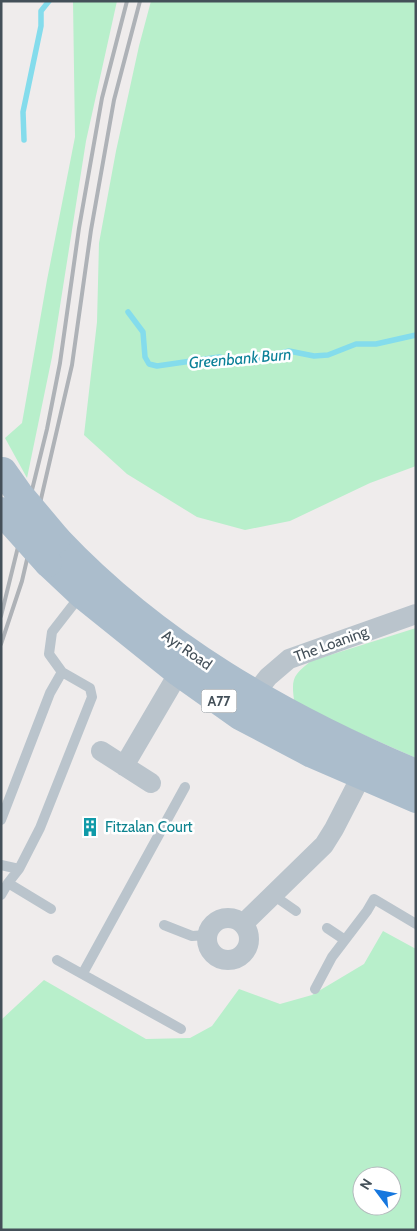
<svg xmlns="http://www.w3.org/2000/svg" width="417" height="1231" font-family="Cabin,sans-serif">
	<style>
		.green { fill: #b8efcb; fill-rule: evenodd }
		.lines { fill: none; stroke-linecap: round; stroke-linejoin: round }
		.stream { stroke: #84dcec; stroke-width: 5.5 }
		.lane { stroke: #bac4cc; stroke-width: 10 }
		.street { stroke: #bac4cc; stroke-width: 20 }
		.primary { stroke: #abbdcc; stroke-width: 28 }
		.rail { stroke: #aeb2b7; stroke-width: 4 }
		.primary-bridge { stroke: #abbdcc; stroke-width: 28 }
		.labels { text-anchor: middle; stroke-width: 5; stroke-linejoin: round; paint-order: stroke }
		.shield { fill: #fff; stroke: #7c848b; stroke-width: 1 }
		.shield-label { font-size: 14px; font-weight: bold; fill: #445059 }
		.street-label { font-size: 15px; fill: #445059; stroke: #fff }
		.culture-label { font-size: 15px; fill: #0d838f; stroke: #fff; text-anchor: start }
		.water-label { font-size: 16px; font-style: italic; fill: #0b8198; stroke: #fff }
	</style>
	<rect width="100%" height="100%" fill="#efecec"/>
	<path class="green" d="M73,1H117L86,141L52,357L27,478L5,438L22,423L47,280L75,137Z
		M151,1H416V466L370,483L290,521L245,530L197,517L127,474L84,435L97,322L99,243L116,151L139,46Z
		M416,628V758L307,710L294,700C291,677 294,675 311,661Z
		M383,931L416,949V1230H1V1020L44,980L146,1039L190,1038L212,1026L239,989L280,1004L312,995L364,964ZM362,1176H392V1206H362Z"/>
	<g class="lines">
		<path class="stream" d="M24,140L23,112L41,26V11L49,1
			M128,312L143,332L145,357L149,364L157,366L219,357L237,361L259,359L289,351L314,356L328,355L356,344H376L416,335"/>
		<path class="lane" d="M1,820L50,693L62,672
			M1,865L19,869L40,828L92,697L90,688L62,672L49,654L52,632L80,596
			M8,883L51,909
			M1,895L8,883L19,869
			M273,895L296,911
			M164,925L192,936L207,935
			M327,928L345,940
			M57,960L181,1029
			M83,973L185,787
			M315,989L332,957L367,911L374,899L416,924"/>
		<path class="street" d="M248,703L268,677L289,659L416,614
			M101,751L151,783
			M124,766L185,662
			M207 939a21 21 0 1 1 42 0a21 21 0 1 1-42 0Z
			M243,924L324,845L334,829L368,763"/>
		<path class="primary" d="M57,539C157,645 283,717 416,773
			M48,563L81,594L178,672L240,716L312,754L416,799"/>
		<path class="rail" d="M1,616L47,429L60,363L79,228L102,98L127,1
			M1,644L22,581L72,365L91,230L114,100L140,1"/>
		<path class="primary-bridge" d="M3,471L20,495L57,539
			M1,511L48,563"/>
	</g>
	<defs>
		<g id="building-bare" transform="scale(1.5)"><path d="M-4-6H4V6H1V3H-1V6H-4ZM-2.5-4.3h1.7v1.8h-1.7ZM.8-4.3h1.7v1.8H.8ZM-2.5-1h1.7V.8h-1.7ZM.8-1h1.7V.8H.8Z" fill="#0f9aa8" stroke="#fff" stroke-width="2.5" paint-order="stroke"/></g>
	</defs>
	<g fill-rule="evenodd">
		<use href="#building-bare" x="90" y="827"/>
	</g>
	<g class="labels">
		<rect class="shield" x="201.5" y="689.5" width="35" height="23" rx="4"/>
		<g class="shield-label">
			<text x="219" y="706">A77</text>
		</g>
		<g class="street-label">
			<text transform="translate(331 644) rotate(-20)" y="5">The Loaning</text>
			<text transform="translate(187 650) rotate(35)" y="5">Ayr Road</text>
		</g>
		<g class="culture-label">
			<text x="105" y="832">Fitzalan Court</text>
		</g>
		<g class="water-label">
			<text transform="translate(240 358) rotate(-5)" y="6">Greenbank Burn</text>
		</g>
	</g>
	<rect width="417" height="1231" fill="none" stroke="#445059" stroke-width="5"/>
	<g transform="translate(377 1191) rotate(302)"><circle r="24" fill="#ffffff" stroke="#b4b9bd"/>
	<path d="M0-4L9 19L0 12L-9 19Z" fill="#1677de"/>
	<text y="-8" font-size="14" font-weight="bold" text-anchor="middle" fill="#445059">N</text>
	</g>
</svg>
